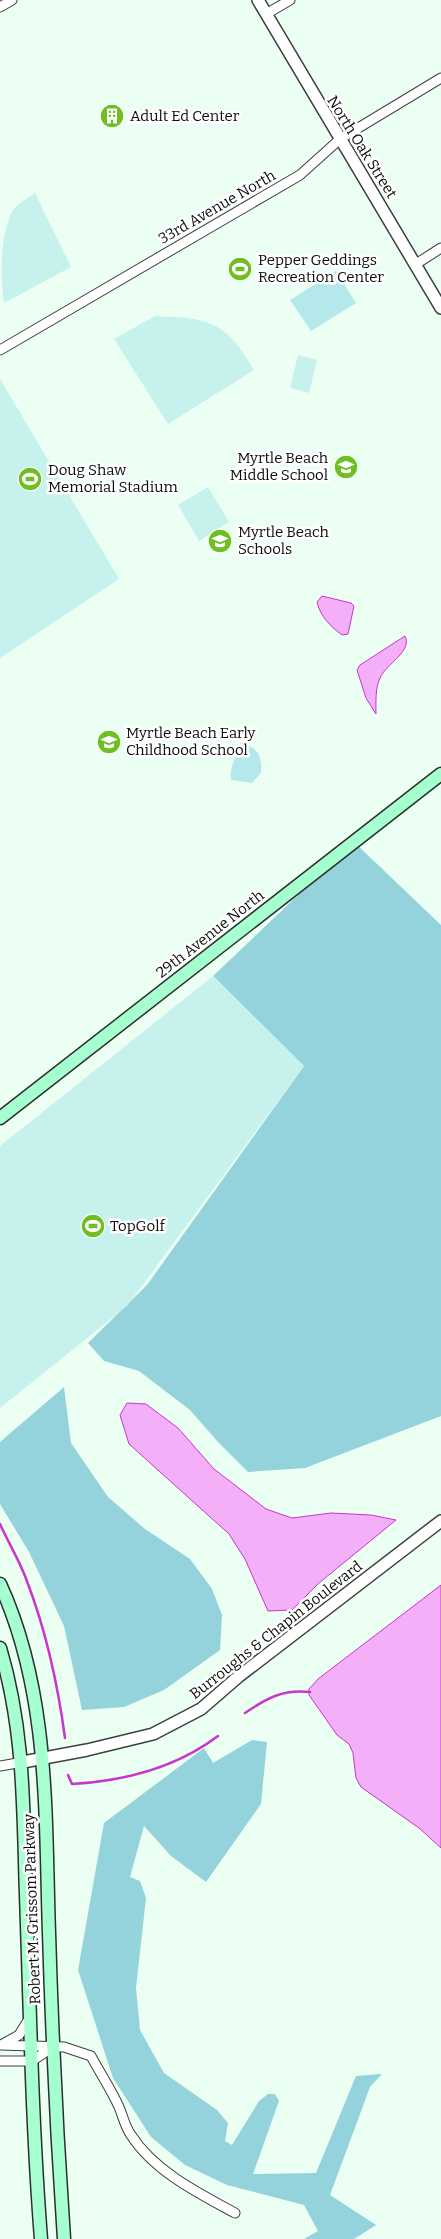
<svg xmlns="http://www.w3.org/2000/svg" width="441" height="2239" font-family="Bitter,serif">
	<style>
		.green { fill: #b5e8ea }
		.forest { fill: #94d3db }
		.pitch { fill: #c7f1ed }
		.water { fill: #f3aff7; stroke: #ca34d0 }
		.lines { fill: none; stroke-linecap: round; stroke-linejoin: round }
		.stream { stroke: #ca34d0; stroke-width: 2.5 }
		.minor-casing { stroke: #3f3f3f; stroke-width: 11 }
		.tertiary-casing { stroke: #3f3f3f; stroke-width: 14 }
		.secondary-casing { stroke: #2e2e2e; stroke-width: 15 }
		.minor { stroke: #fff; stroke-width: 9 }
		.tertiary { stroke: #fff; stroke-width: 11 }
		.secondary { stroke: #a6ffce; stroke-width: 12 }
		.labels { text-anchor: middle; stroke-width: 5; stroke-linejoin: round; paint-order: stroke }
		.poi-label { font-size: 15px; fill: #0c0c0c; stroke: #fff; text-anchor: start }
		.street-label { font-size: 15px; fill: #0c0c0c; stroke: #fff }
	</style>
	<rect width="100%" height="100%" fill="#ebfff3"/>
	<path class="green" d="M336,271L356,303L311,331L290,300Z
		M248,746C260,749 262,762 261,773L252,783L231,780C229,768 236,751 248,746Z"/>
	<path class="forest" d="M354,842L441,925V1416L305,1468L248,1472L218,1442L190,1410L139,1371L104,1361L88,1343L147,1285L304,1066L213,976Z
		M64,1387L71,1443L108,1497L145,1529L190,1559L212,1589L222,1615L220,1650L164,1690L124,1707L82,1710L64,1626L29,1552L0,1504V1442Z
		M252,1740L267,1742L261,1804L206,1882L171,1856L144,1826L130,1877L140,1881L146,1898L136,1988L140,2030L164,2073L217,2110L228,2123L225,2141L232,2145L259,2101L268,2094H275L279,2101L253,2174L316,2173L356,2076L382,2074L370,2087L330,2195L376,2225L354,2239H304L318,2231L304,2205L227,2185L185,2165L151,2137L113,2078L78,1970L104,1823L204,1748L213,1763Z"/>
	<path class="pitch" d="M35,193L71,267L4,303C0,275 0,233 13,210C19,203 28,198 35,193Z
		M155,316C209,318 226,321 254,370L168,424L114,339Z
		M298,355L317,360L309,393L290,388Z
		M0,379L119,579L0,658Z
		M208,487L229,522L199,541L178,505Z
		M213,976L304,1066L127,1306L0,1408V1146Z"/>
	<path class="water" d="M322,596L351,603L354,606L348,634L342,635C331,627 320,616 317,602Z
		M405,636C413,651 385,665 380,678C375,689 376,702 376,714L366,698L357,670L360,665Z
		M127,1403L146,1404L178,1428L214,1469L266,1509L292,1518L331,1513L371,1515L396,1520L319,1583L292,1610L268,1611L245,1559L229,1534L129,1444L120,1415Z
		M441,1585V1848L419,1828L361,1787L356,1778L353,1753L349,1744L337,1735L309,1695V1689L318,1679Z"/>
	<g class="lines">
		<path class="stream" d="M0,1524C9,1544 21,1563 28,1584C47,1634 58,1686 65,1738
			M245,1713C267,1698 283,1689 310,1692
			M68,1775L72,1784C124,1781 177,1767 218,1736"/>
		<g class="minor-casing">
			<path id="minor" d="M0,7L12,0
				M266,14L290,0
				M416,264L441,248
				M0,350L300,175L340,139L441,78
				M0,1766L23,1762
				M0,2045L64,2047L91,2056C100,2073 111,2089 119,2107C123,2116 125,2127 131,2135C154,2171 198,2193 235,2213
				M1,2045L19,2035L29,2019
				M0,2061H32L53,2047"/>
		</g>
		<g class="tertiary-casing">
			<path id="tertiary" d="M258,0L441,308
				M23,1762L87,1750L153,1734L201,1709L238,1677L441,1521"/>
		</g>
		<g class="secondary-casing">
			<path id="secondary" d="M0,1118L441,774
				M0,1584C50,1693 45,1816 49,1933C52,2035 57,2137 64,2239
				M0,1648C25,1732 23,1809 26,1895C30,2010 32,2125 41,2239"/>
		</g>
		<use href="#minor" class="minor"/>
		<use href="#tertiary" class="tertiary"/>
		<use href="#secondary" class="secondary"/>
	</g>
	<defs>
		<g id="building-disc" transform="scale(1.25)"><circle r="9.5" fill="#6ebf21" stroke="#fff"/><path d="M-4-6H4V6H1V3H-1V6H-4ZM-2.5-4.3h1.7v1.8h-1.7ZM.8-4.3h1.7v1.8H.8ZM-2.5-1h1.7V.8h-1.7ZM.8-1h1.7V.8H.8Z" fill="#fff"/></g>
		<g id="stadium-disc" transform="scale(1.25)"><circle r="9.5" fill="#6ebf21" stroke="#fff"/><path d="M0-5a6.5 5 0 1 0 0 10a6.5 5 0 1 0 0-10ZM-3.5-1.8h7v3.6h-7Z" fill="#fff"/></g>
		<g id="school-disc" transform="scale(1.25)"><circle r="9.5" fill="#6ebf21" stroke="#fff"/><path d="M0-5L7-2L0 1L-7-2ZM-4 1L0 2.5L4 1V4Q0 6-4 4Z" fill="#fff"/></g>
	</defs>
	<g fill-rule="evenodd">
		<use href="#building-disc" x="112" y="116"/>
		<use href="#stadium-disc" x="240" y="269"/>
		<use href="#school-disc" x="346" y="467"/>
		<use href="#stadium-disc" x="30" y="479"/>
		<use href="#school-disc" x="220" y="541"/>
		<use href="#school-disc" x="109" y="742"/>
		<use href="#stadium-disc" x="93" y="1226"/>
	</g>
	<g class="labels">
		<g class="poi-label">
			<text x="130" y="121">Adult Ed Center</text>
			<text x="258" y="265">Pepper Geddings<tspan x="258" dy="17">Recreation Center</tspan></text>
			<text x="328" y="463" text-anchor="end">Myrtle Beach<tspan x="328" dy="17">Middle School</tspan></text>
			<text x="48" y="475">Doug Shaw<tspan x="48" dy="17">Memorial Stadium</tspan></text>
			<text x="238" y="537">Myrtle Beach<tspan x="238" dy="17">Schools</tspan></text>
			<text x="126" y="738">Myrtle Beach Early<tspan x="126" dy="17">Childhood School</tspan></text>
			<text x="110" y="1231">TopGolf</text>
		</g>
		<g class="street-label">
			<text transform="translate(362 147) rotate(58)" y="5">North Oak Street</text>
			<text transform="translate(217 207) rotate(-30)" y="5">33rd Avenue North</text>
			<text transform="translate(210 934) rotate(-38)" y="5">29th Avenue North</text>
			<text transform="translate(276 1630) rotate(-38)" y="5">Burroughs &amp; Chapin Boulevard</text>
			<text transform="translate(32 1909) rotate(-92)" y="5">Robert M. Grissom Parkway</text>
		</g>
	</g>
</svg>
